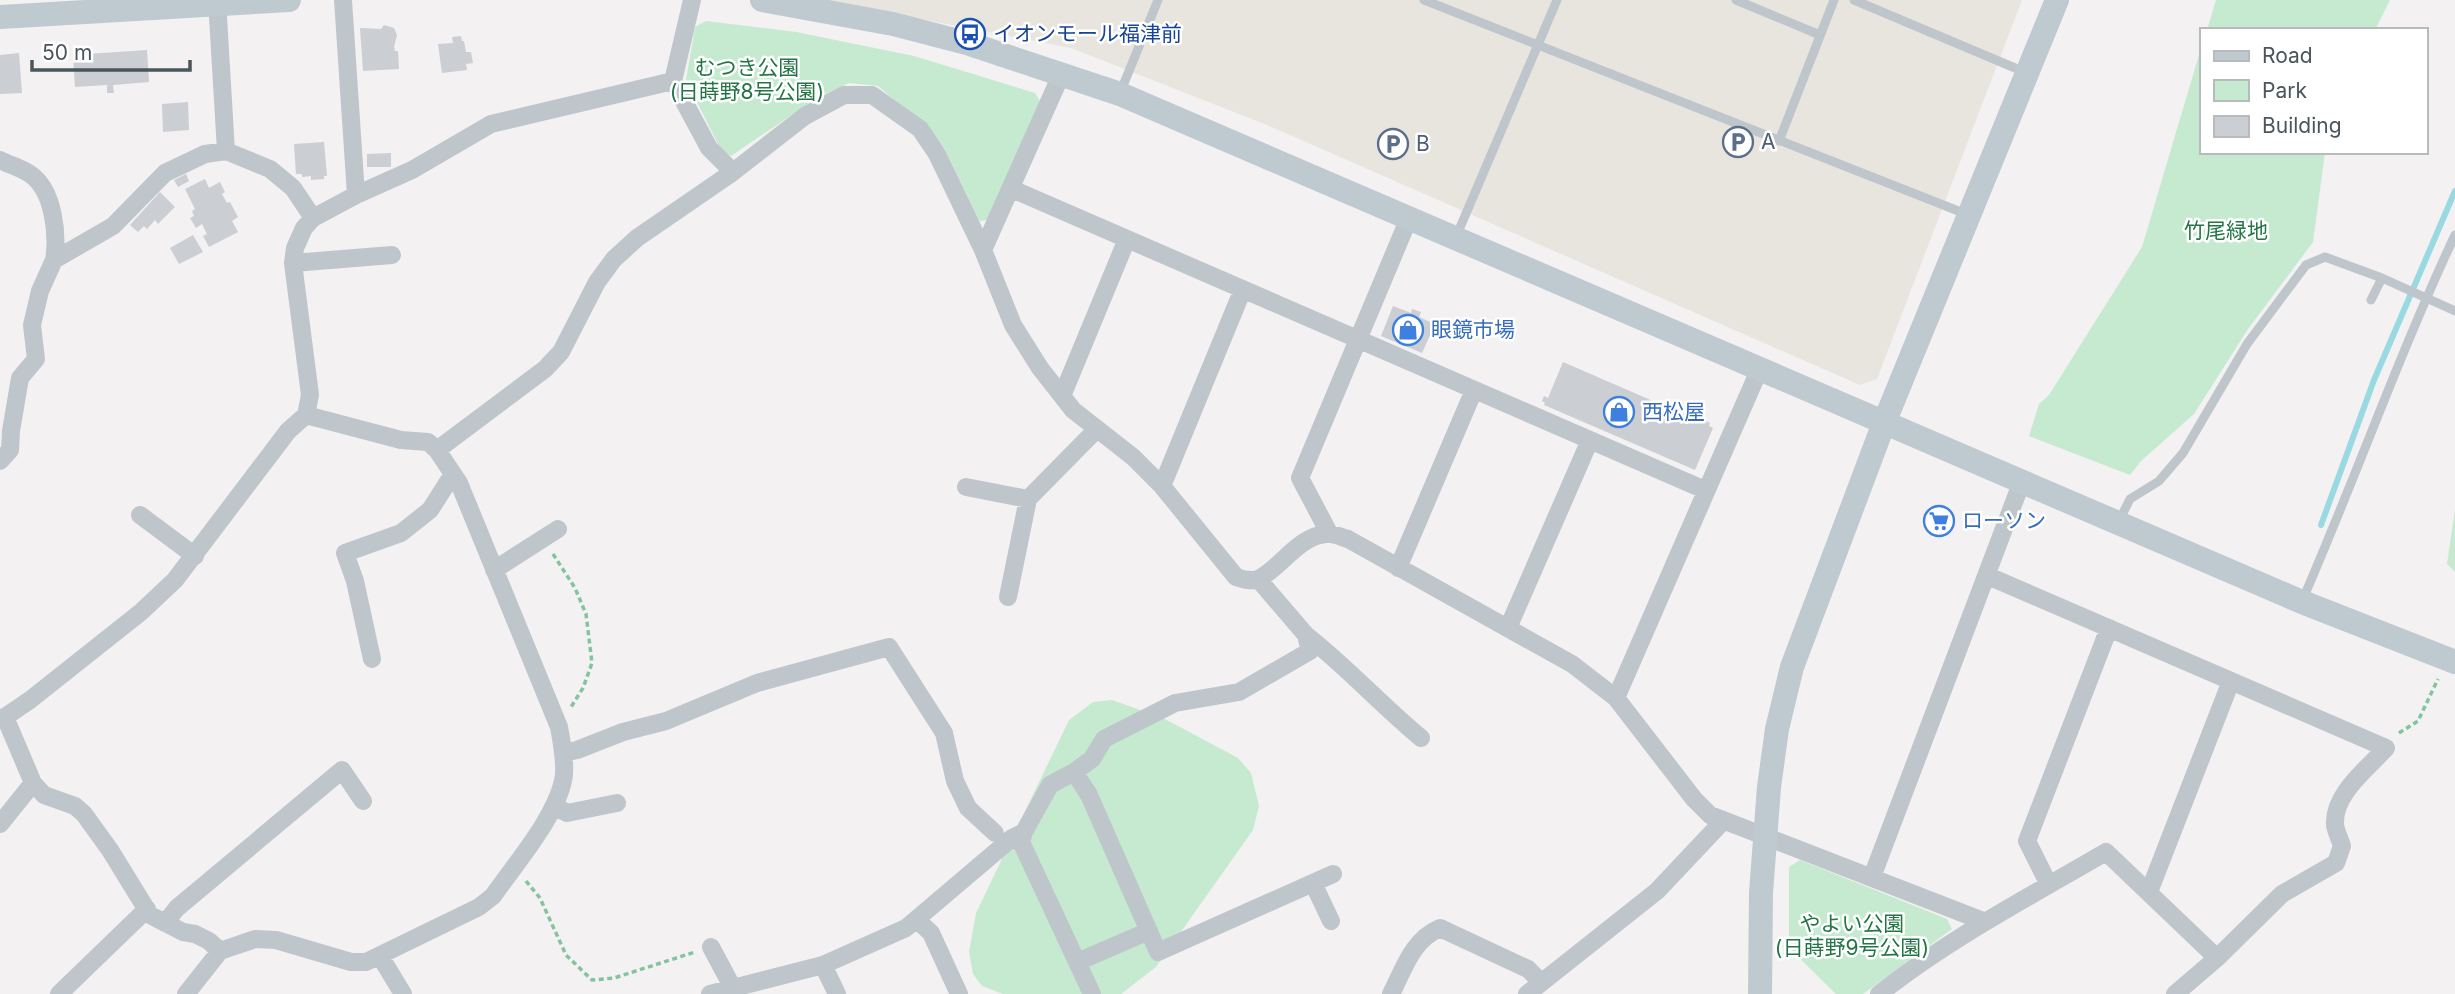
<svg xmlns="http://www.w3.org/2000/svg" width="2455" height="994" font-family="Inter,'Noto Sans JP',sans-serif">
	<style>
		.commercial { fill: #e8e5de }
		.green { fill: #c5ead0 }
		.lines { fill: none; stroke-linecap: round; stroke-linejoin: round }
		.stream { stroke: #98d9e2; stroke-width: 6 }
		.building { fill: #cbced2 }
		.path { stroke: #82c49d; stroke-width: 3.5; stroke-dasharray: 5 3.5; stroke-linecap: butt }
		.lane { stroke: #bec6cb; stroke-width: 9 }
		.street { stroke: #bec6cb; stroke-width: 18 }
		.secondary { stroke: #bfc9d0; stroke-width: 24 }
		.labels { text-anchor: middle; stroke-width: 5; stroke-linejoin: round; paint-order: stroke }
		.transit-label { font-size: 21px; fill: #164399; stroke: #fff; text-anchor: start }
		.park-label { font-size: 21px; fill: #237545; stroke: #fff }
		.service-label { font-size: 21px; fill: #4e5e75; stroke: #fff; text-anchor: start }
		.shop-label { font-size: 21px; fill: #366cbe; stroke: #fff; text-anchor: start }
	</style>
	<rect width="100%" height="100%" fill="#f3f1f1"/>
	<path class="commercial" d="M821,0H2022L1877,379L1860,385L1267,125L1071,48Z"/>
	<path class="green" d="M2216,0H2390L2375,30H2207Z
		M706,21L796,32L914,56L1035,93L1040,101L988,220L979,221L945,149L932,132L878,86L849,83L815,99L731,156L722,152L686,80L695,27Z
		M2201,48V152H2325L2313,242L2248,329L2194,414L2141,461L2130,475L2029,436L2039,404L2049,395L2142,247Z
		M2455,510V572L2447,564Z
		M1112,700L1163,718L1238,758L1251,773L1259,806L1253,830L1156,967L1121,994H1003L982,986L973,974L969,952L976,913L1069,720L1093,702Z
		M1800,860L1947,919L1952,929L1863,994H1836L1789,948V867Z"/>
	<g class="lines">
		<path class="stream" d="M2321,525L2374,380L2455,191"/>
	</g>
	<path class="building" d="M384,25L394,28L397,35L394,47L395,51H398L399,69L363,71L360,28L381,29Z
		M461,36L462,41H464L466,52H471L473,63L466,64L467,70L442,73L438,44L453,43L452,37Z
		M147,50L149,82L113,85L114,93H107V85L75,87L73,55Z
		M19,53L22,93L0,94V55Z
		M188,102L189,130L163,132L162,104Z
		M324,142L327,176H324V179L311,180V176L302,177V174H296L294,144Z
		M391,153V167H367V154Z
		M186,174L189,181L178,187L174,180Z
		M205,179L209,188L220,182L225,192L222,194L227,203L230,202L238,217L232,221L238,232L209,247L203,236L207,234L202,224L196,228L190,218L194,216L192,211L195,209L185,189Z
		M160,192L175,207L158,224L155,220L147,229L144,226L138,232L130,225Z
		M193,235L203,252L179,264L170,248Z
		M1393,306L1411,313L1412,309L1421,312L1419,317L1435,324L1422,353L1381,336Z
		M1563,362L1699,421L1700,418L1710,423L1709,426L1713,428L1695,470L1544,405L1545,403L1542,401L1544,396L1548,398Z"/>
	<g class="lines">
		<path class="path" d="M553,554L575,588L586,614L592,663L583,688L571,707
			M2399,733L2418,721L2438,679
			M526,881L540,898L566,955L592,980L614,978L695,952"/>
		<path class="lane" d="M1424,0L1966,214
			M1736,0L1820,35
			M1854,0L2015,68
			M1120,93L1158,0
			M1779,141L1834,0
			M1456,237L1557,0
			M2371,300L2382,278
			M2119,521L2130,499L2159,481L2183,453L2247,344L2306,265L2325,257L2382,278L2455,311
			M2302,601C2355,480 2399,354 2455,235"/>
		<path class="street" d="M217,0L226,151
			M343,0L356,195
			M692,0L673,81L709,148L733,172
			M0,160C10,165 21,168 30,174C54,190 58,235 54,260
			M1012,189L1705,490
			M983,250L1061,75
			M293,263L392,255
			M1062,396L1127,239
			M437,450L545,369L561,352L597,282L614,259L637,238L733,172L805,116L844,95H872L920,129L937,154L983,250L1013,325L1040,368L1073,410L1133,457L1162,486L1236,577C1243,579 1250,582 1258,579C1280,569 1298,536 1326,534C1333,533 1341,537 1348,539L1572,664L1616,698L1694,799L1710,815L1983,921
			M0,461L10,450L11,431L20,378L36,359L32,325L40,291L54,260L113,226L165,173L205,154L226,151L270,169L293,188L313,218
			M1162,486L1243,289
			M966,487L1028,499L1097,429
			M140,515L195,556
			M1329,533L1300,478L1409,218
			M1398,568L1474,390
			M494,570L558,529
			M1988,576L2386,748C2367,769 2333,794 2335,825C2336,832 2340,839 2342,846L2336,863L2282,894L2217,958L2175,994
			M1008,597L1028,499
			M1508,628L1590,440
			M1306,635C1347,667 1381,705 1421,738
			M372,659L355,581L345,553L401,533L430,510L453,474
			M1616,698L1760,368
			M5,717L33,783L44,795L75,806L84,814L110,850L150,915L183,932L195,934L209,941L220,951
			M0,718L5,717L30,700L141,612L175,580L288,431L306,415L310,395L293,263L295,248L304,228L313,218L356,195L412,170L491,124L673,81
			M563,753L577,750L623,732L666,721L757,683L889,647L944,733L955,781L968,808L995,833
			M1074,772L1089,795L1158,952L1333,874
			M554,806L567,813L617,803
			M0,824L33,783
			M1872,877L2022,481
			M1313,883L1331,921
			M2049,885L2027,841L2109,628
			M2149,892L2231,681
			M917,920L931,933L959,994
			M165,923L177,908L342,770L363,801
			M711,947L736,994
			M380,956L403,994
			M1077,962L1149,931
			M823,965L837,994
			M59,994L147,909
			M186,994L220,951L255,939L276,940L351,962H366L479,907L493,896C515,864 559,814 564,775C565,759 562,743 559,727L459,483L437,450L428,442L401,440L306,415
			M710,994L823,965L906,928L1012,838L1024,832
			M1092,994L1021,842L1024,832L1050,785L1074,772L1092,759L1104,739L1175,703L1239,692L1310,651L1306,635L1258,579
			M1391,994C1404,969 1412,940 1440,928L1528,969L1541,982
			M1527,994L1657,891L1723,821
			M1879,994C1950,938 2029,897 2106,852L2217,958"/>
		<path class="secondary" d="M762,0L893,24L970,44L1120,94L2302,602L2455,662
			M0,17L289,0
			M1760,994L1761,893L1769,787L1777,729L1792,667L1884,423L2057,0"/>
	</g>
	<defs>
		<g id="bus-ring" transform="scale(1.575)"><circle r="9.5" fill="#fff" stroke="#1a4fb4" stroke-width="1.5"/><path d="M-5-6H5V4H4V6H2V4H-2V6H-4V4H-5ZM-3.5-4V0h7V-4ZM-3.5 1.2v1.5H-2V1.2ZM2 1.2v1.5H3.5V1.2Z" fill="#1a4fb4"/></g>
		<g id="parking-ring" transform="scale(1.575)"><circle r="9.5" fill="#fff" stroke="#5c6f8a" stroke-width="1.5"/><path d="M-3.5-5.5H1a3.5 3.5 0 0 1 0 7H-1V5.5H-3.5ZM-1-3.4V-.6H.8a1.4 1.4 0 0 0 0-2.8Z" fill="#5c6f8a"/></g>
		<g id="shop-ring" transform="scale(1.575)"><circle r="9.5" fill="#fff" stroke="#3f7fe0" stroke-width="1.5"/><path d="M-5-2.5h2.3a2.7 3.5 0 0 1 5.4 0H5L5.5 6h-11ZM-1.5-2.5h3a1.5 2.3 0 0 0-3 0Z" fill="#3f7fe0"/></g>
		<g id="supermarket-ring" transform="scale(1.575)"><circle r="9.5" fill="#fff" stroke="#3f7fe0" stroke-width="1.5"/><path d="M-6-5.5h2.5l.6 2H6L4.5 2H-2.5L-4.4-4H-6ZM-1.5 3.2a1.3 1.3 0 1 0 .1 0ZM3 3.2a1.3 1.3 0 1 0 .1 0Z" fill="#3f7fe0"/></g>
	</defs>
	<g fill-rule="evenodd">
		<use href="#bus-ring" x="970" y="34"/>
		<use href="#parking-ring" x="1738" y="142"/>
		<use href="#parking-ring" x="1393" y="144"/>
		<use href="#shop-ring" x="1408" y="330"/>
		<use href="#shop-ring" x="1619" y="412"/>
		<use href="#supermarket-ring" x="1939" y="521"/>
	</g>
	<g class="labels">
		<g class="transit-label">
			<text x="993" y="41">イオンモール福津前</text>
		</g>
		<g class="park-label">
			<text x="747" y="75">むつき公園<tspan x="747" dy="24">(日蒔野8号公園)</tspan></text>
			<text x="2226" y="238">竹尾緑地</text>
			<text x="1852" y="931">やよい公園<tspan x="1852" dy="24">(日蒔野9号公園)</tspan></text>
		</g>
		<g class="service-label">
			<text x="1761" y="149">A</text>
			<text x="1416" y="151">B</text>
		</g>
		<g class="shop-label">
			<text x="1431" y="337">眼鏡市場</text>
			<text x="1642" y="419">西松屋</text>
			<text x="1962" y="528">ローソン</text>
		</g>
	</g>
	<rect x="2200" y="28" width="228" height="126" fill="#ffffff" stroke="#b7bbbe" stroke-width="2"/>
	<rect x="2214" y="51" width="35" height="10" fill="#bfc9d0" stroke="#b7bbbe" stroke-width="2"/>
	<text x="2262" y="63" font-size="21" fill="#4b555c">Road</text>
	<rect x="2214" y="80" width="35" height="21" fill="#c5ead0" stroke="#b7bbbe" stroke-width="2"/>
	<text x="2262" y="98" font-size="21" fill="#4b555c">Park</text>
	<rect x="2214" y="116" width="35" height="21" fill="#cbced2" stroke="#b7bbbe" stroke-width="2"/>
	<text x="2262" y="133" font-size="21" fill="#4b555c">Building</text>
	<path d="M32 60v10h158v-10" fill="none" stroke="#4b555c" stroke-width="3.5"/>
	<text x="42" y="60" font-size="21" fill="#4b555c" stroke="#ffffff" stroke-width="5" paint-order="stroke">50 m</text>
</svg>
